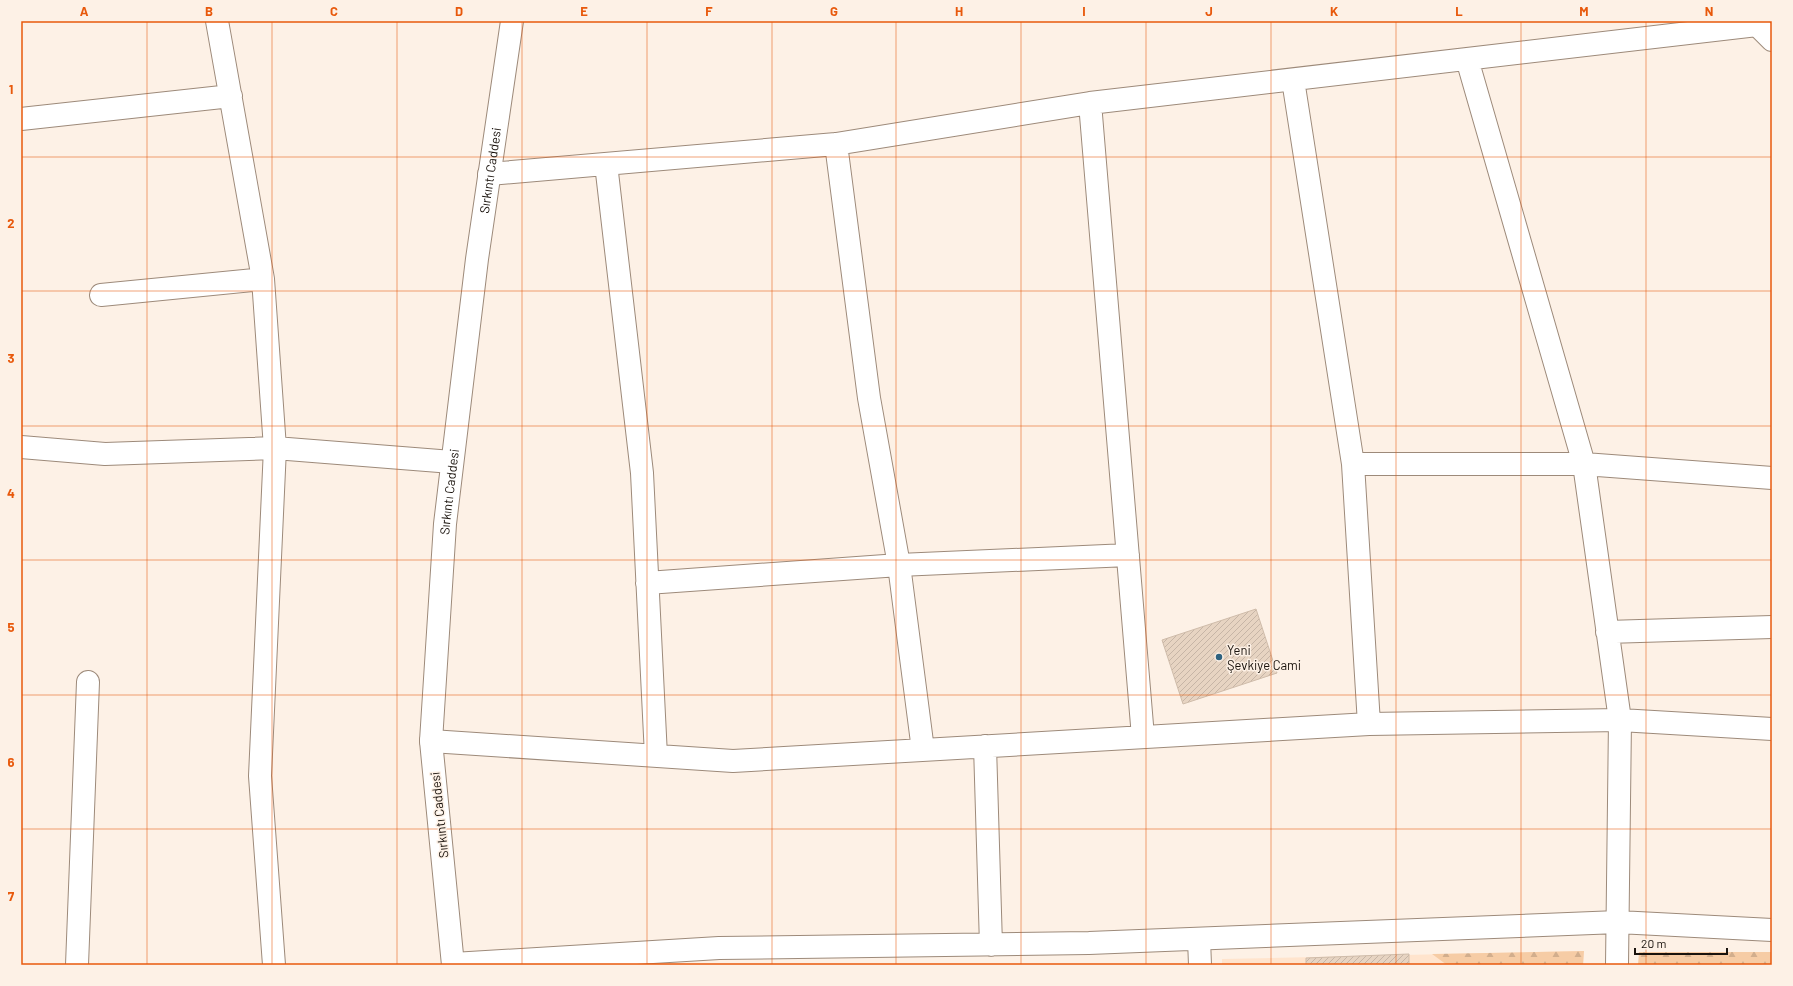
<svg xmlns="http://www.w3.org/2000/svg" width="1793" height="986" font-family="Barlow,sans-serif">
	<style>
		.built { fill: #ffe4cd }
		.forest { fill: url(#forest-firs) }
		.building { fill: url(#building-hatch); stroke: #cfbcaa }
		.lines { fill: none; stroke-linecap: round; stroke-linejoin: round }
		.minor-casing { stroke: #9d8a7a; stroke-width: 24 }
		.tertiary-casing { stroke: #9d8a7a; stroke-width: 24 }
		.minor { stroke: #fff; stroke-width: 22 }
		.tertiary { stroke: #fff; stroke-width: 22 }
		.grid { fill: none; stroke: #e8590c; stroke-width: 1; stroke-opacity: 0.55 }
		.poi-dot { fill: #2e627f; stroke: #fdf1e6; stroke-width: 1.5 }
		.labels { text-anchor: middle; stroke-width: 3; stroke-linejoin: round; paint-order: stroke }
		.street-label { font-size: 13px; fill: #1a130d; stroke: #fdf1e6 }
		.poi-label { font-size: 13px; fill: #1a130d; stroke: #fdf1e6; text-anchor: start }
		.neatline { fill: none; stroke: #e8590c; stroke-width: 1.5 }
		.grid-label { font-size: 13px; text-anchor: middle; font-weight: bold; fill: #e8590c }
	</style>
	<defs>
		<pattern id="forest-firs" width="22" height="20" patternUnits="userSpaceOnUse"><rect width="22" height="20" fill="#f6cca5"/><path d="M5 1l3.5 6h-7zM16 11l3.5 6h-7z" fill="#d2ae8d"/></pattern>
		<pattern id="building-hatch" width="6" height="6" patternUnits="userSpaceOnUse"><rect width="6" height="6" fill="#e7d4c2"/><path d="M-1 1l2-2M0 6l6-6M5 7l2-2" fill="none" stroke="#c6b5a6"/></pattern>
	</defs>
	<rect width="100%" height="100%" fill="#fdf1e6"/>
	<path class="built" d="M1584,951L1583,965H1222V959Z"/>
	<path class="forest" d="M1584,951L1583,965H1447L1432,954Z
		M1639,952H1772V965H1638Z"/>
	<path class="building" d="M1256,609L1277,673L1183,704L1162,640Z
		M1409,954V965H1306V958Z"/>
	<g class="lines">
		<g class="minor-casing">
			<path id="minor" d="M217,21L263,279L275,448L260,776L274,965
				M1467,59L1584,464L1620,720L1617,965
				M1293,80L1353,464L1369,724
				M1090,103L1143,737
				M21,119L231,96
				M836,144L869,398L899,565L923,750
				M606,164L642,473L656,756
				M489,174L836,144L1090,103L1757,25
				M101,295L263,279
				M21,447L105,454L275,448L452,462
				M1353,464H1584L1772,478
				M647,583L899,565L1128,555
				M1607,632L1772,627
				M431,741L733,761L1369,724L1620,720L1772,729
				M985,746L991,945
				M1199,939L1200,965
				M453,964L719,948L1089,943L1618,922L1772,930
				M77,965L88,682"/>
		</g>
		<g class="tertiary-casing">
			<g id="tertiary">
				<path d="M1753,21L1772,40"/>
				<path id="s1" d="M453,965L431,741L445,524L477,259L512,21"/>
			</g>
		</g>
		<use href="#minor" class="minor"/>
		<use href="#tertiary" class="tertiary"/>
	</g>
	<path class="grid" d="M147,21V965M272,21V965M397,21V965M522,21V965M647,21V965M772,21V965M896,21V965M1021,21V965M1146,21V965M1271,21V965M1396,21V965M1521,21V965M1646,21V965M21,157H1772M21,291H1772M21,426H1772M21,560H1772M21,695H1772M21,829H1772"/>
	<circle class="poi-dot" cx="1219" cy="657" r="4"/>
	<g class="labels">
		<g class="street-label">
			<text dy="5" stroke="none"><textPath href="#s1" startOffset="799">Sırkıntı Caddesi</textPath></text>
			<text dy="5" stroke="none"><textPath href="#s1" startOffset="475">Sırkıntı Caddesi</textPath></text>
			<text transform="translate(439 815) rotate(-96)" y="5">Sırkıntı Caddesi</text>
		</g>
		<g class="poi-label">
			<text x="1227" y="655">Yeni<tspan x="1227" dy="15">Şevkiye Cami</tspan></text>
		</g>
	</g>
	<rect width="1793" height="986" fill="none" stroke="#fdf1e6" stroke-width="44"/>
	<path d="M1635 948v6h92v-6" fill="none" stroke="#1a130d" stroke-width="2"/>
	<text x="1641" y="948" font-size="12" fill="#1a130d" stroke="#fdf1e6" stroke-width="3" paint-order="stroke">20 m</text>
	<rect x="22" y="22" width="1749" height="942" class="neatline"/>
	<g class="grid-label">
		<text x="84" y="16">A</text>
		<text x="209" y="16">B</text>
		<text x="334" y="16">C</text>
		<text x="459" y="16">D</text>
		<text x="584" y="16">E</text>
		<text x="709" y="16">F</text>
		<text x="834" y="16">G</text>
		<text x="959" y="16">H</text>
		<text x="1084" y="16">I</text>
		<text x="1209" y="16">J</text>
		<text x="1334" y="16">K</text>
		<text x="1459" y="16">L</text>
		<text x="1584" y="16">M</text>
		<text x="1709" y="16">N</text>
		<text x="11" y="94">1</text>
		<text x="11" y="228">2</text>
		<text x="11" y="363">3</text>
		<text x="11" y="498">4</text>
		<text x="11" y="632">5</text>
		<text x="11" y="767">6</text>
		<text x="11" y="901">7</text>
	</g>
</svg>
